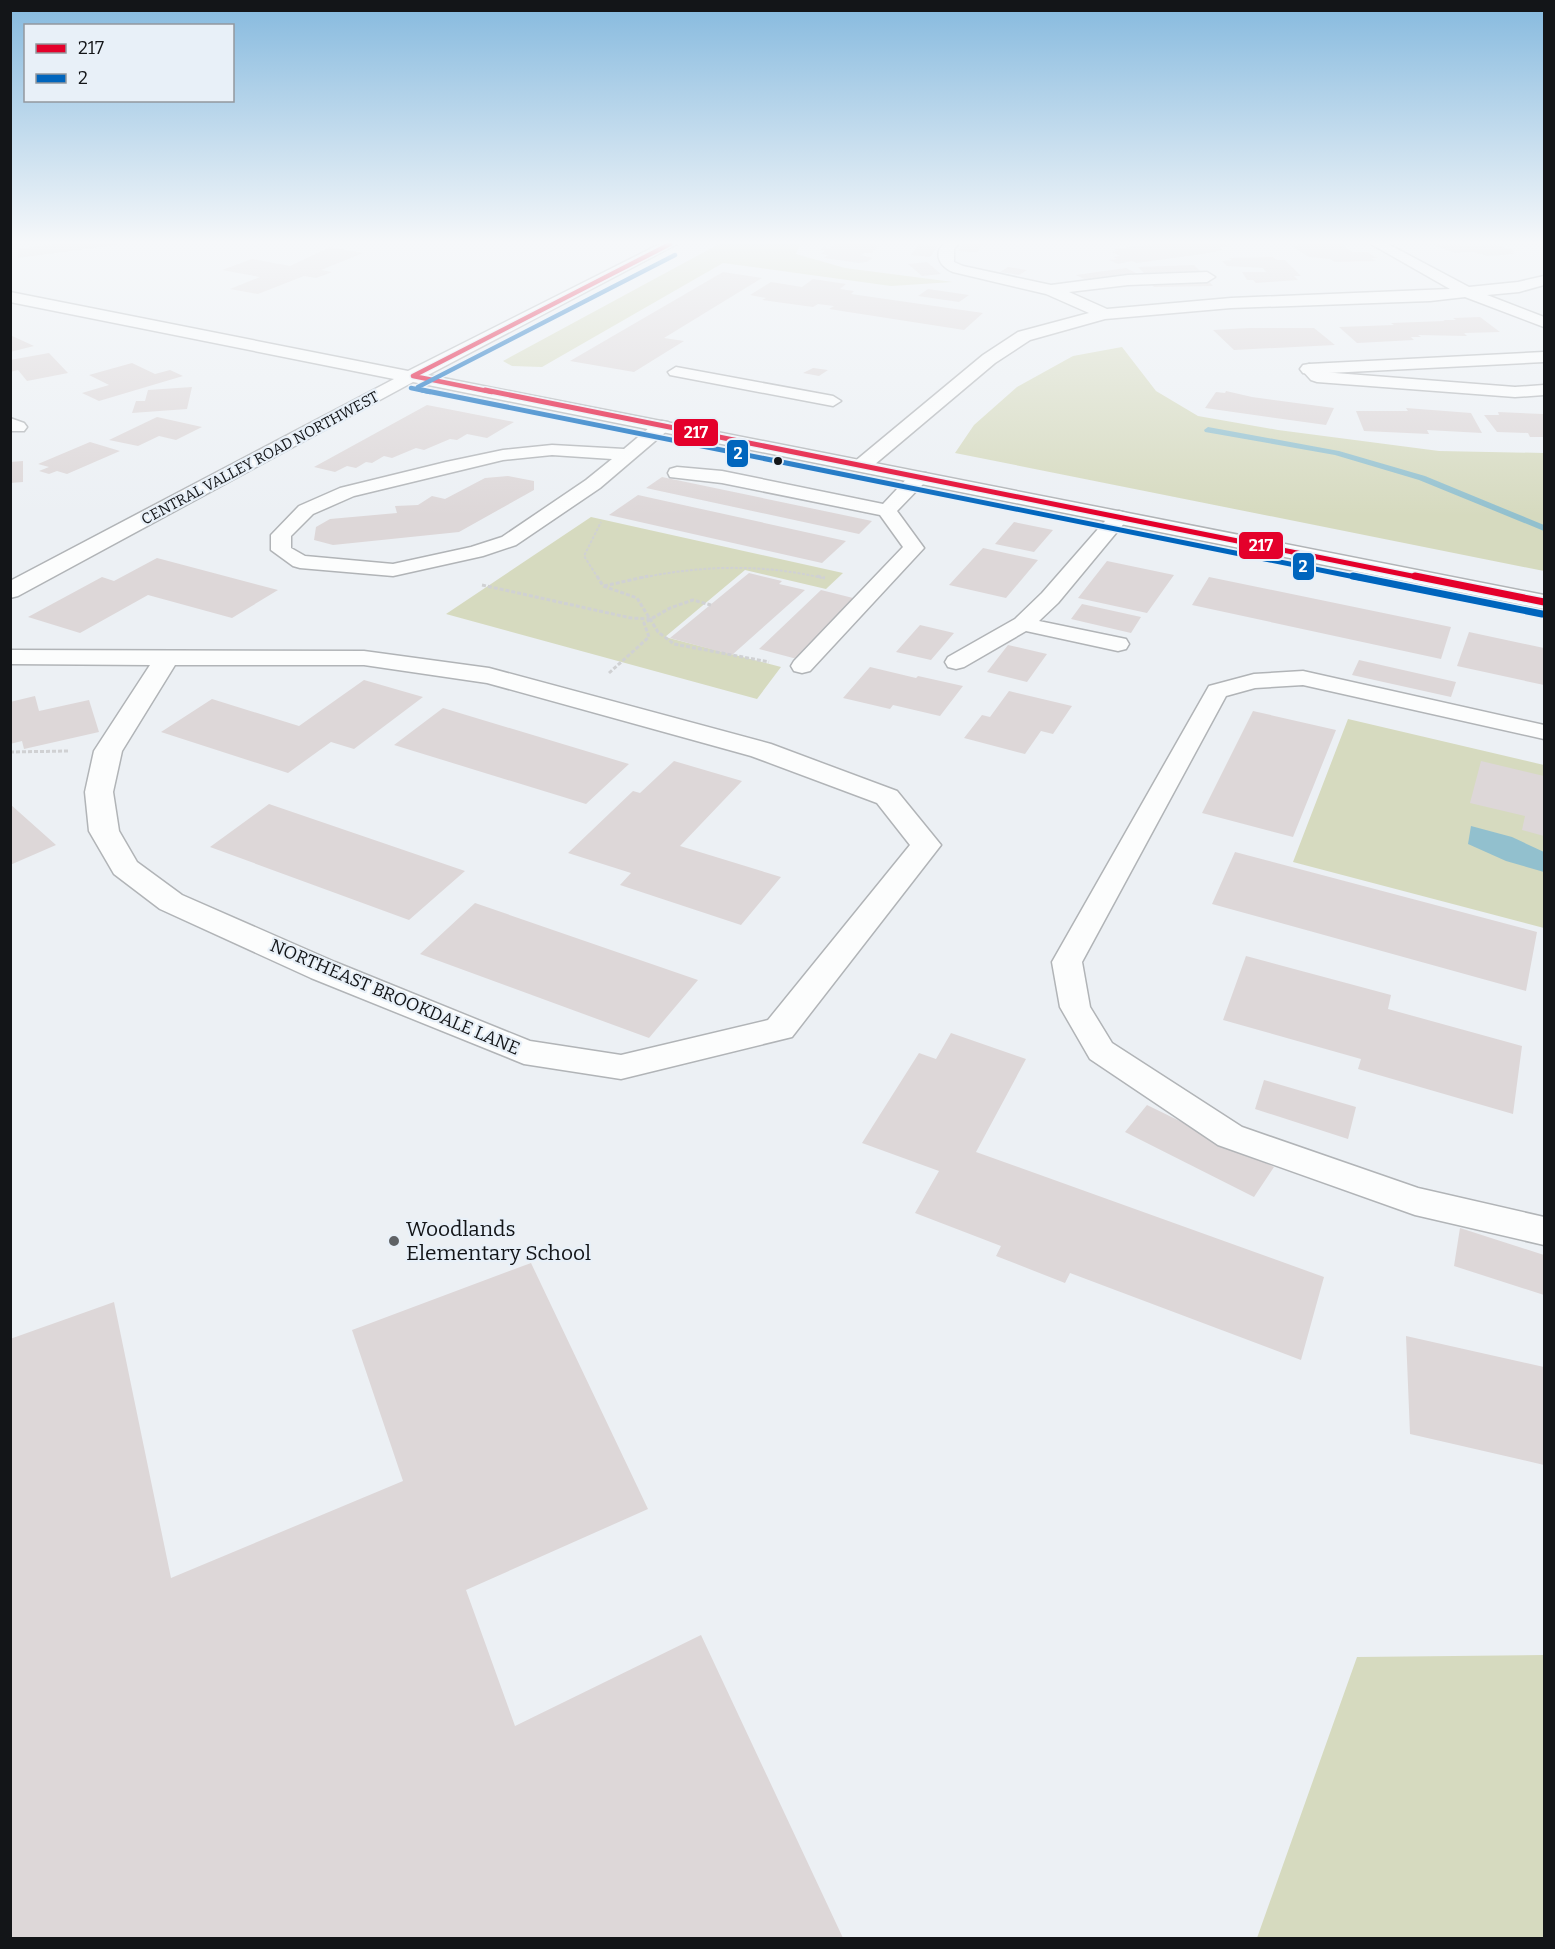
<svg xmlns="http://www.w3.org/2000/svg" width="1555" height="1949" font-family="Bitter,serif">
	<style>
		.green { fill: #d6dabf }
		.water { fill: #92c0ce }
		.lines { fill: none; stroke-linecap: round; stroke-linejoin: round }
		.stream { fill: #92c0ce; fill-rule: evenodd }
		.building { fill: #ddd7d8 }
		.service-casing { stroke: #b1b4b7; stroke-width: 3 }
		.minor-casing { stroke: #b1b4b7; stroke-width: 3 }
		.secondary-casing { stroke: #b1b4b7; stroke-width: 3 }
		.path-far1 { stroke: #d0d1d3; stroke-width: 2; stroke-dasharray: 3 1.5; stroke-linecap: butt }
		.path { stroke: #d0d1d3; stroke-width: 3; stroke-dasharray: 4 2; stroke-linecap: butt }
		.service { fill: #fcfdfd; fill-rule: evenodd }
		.minor { fill: #fcfdfd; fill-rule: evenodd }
		.secondary { fill: #fcfdfd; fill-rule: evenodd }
		.bus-1-far2-casing { stroke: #e8f0f8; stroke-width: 7 }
		.bus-1-far1-casing { stroke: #e8f0f8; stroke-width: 8 }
		.bus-1-casing { stroke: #e8f0f8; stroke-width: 10 }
		.bus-2-far2-casing { stroke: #e8f0f8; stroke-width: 7 }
		.bus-2-far1-casing { stroke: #e8f0f8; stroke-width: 8 }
		.bus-2-casing { stroke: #e8f0f8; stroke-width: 10 }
		.bus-1-far2 { stroke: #e4002b; stroke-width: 4.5 }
		.bus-1-far1 { stroke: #e4002b; stroke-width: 5 }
		.bus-1 { stroke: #e4002b; stroke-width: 7 }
		.bus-2-far2 { stroke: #0065bd; stroke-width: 4.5 }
		.bus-2-far1 { stroke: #0065bd; stroke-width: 5 }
		.bus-2 { stroke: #0065bd; stroke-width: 7 }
		.bus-dot { fill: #131518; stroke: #e8f0f8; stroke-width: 2 }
		.poi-dot { fill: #5f6265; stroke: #e8f0f8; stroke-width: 2 }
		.labels { text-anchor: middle; stroke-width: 4.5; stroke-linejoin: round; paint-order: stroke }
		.far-street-label { font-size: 15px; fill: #131518; stroke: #e8f0f8 }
		.street-label { font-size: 18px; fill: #131518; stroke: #e8f0f8 }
		.near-poi-label { font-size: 21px; fill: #131518; stroke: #e8f0f8; text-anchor: start }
		.line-badge { stroke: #e8f0f8; stroke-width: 2 }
		.badge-label { font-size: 16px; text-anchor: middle; font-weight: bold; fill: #fff }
	</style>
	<rect width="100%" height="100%" fill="#ecf0f4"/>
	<path class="green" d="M719,244H800L796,254L845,268L953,282L891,286L723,263L542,367L512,366L503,361Z
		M1122,347L1156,391L1198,416L1278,430L1439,451L1544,453V571L955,453L974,425L1017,387L1073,356Z
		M591,517L843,573L826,589L745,570L665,637L781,667L757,699L446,614Z
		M1348,719L1544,765V928L1293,862Z
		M1544,1655V1938H1257L1357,1657Z"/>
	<path class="water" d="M1471,826L1512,837L1544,852V872L1506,861L1468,844Z"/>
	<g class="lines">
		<path class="stream" d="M1208,427L1339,451L1425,476L1544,525V531L1419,480L1335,455L1205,432L1204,430Z"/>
	</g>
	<path class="building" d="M52,244H116V245L18,258V249Z
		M834,244H875L880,245L871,253H864L861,255L872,258L867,262L859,263L824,258L828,255L821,254L825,251L820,250L823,247L829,248Z
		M920,244L938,246L930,257L911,255Z
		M962,244H983L977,252L958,251Z
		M1153,244H1222L1229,246L1219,248L1223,250L1203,254L1137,263L1132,261L1118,264L1109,260L1118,259L1113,257L1120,256L1112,252L1119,251L1114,249Z
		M1296,244H1344L1348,246H1344L1353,252H1367L1377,258H1371L1376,261L1335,262L1330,259L1309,257L1293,247L1300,246Z
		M1436,244L1475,246L1494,244L1515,251L1510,252L1515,254L1487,256L1473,252L1455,253L1436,246L1440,245Z
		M330,247L363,253L321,270L332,272L316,278L304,276L258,294L230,289L260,277L222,270L252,259L290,266Z
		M1273,257L1277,260H1285L1301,276H1294L1298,280L1256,283L1253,280H1247L1242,272H1266L1263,268L1227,266L1222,261L1232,260L1229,258Z
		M927,262L941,274L922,276L908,264Z
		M1194,265L1200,271L1144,273L1138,267Z
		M1008,267L1027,270L1019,275L1000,272Z
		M1126,268L1138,274L1088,281L1076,275Z
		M723,272L762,278L664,338L684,341L634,372L570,361Z
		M813,279L846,284L840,289L854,291L851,294L983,313L964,330L829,309L834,306L818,304L813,307L762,300L766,298L750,295L771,282L802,287Z
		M1207,279L1213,286L1154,287L1148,281Z
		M928,289L969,295L959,302L918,296Z
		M1480,317L1500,332L1464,333L1467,336L1418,335L1421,337H1411L1414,340L1357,343L1339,327L1394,325L1391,323L1445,321L1443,320H1456L1453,318Z
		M1250,328H1314L1335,345L1234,350L1213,330Z
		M10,335L34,346L10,352Z
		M49,353L68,373L27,381L18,370L10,372V360Z
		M132,363L155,374L170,370L183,376L99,401L82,393L109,385L89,375Z
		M813,368L828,370L819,376L803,373Z
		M192,387L187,409L132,413L136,401H145L148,390Z
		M1226,391L1252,397L1334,408L1326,425L1205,408L1216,392L1225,393Z
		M427,405L514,422L487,438L467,434L457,440L450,439L424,450L416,448L392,458L384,456L372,463L366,462L356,468L347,466L335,472L314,467Z
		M1406,408L1471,413L1482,433L1427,430L1429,434L1364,431L1356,411H1408Z
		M1498,412L1543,414L1544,437H1530L1528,433L1497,432L1484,415H1499Z
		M157,417L202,427L176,440L159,436L138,446L109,440Z
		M90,442L120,451L67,474L57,471L49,474L39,471L49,467L38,464Z
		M23,461V482L10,483V462Z
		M508,476L534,481V490L459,532L333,545L314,540L316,527L330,519L397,513L395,506L418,505L432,496L445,499L485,478Z
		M662,477L872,521L859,534L646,488Z
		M638,495L846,541L822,563L609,515Z
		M1014,522L1053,530L1034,552L995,544Z
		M983,548L1038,560L1006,598L949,585Z
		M157,558L278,590L232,618L148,595L80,633L28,617L102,577L114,581Z
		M1107,561L1174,575L1147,613L1078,598Z
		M749,573L782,581L779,584L805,590L732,655L670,638Z
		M1209,577L1451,627L1441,659L1192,605Z
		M821,590L857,599L797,659L759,649Z
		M1082,604L1141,617L1131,633L1071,619Z
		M920,625L954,633L931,660L896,652Z
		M1469,632L1544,648V685L1457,666Z
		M1008,645L1047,654L1027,682L987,672Z
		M1359,660L1456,682L1451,697L1352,675Z
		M870,667L916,678L918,676L963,686L940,716L893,705L890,709L843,698Z
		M364,680L423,697L354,749L331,742L288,773L161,732L212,699L299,726Z
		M1009,691L1072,706L1053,734L1041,731L1025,754L964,738L982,715L990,717Z
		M35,696L39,711L89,700L99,732L24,749L22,741L10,744V702Z
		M443,708L629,764L586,804L394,745Z
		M1253,711L1336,730L1293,837L1202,813Z
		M674,761L742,781L680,846L781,877L741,925L620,885L631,873L568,853L633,791L640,793Z
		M1481,761L1544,776V836L1522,830L1525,816L1470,803Z
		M10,804L56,845L10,865Z
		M269,804L465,871L409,920L210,847Z
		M1235,852L1537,932L1526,991L1212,904Z
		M475,903L698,980L649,1038L420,954Z
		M1246,956L1391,995L1388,1009L1522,1046L1513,1114L1358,1069L1361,1059L1223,1020Z
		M951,1033L1026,1059L976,1152L1324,1277L1301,1360L1070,1273L1065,1283L996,1256L1001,1246L915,1213L939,1171L862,1143L919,1053L936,1059Z
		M1264,1080L1356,1107L1348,1139L1255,1109Z
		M1147,1105L1274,1167L1254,1197L1125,1132Z
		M1460,1228L1544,1255V1295L1454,1266Z
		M531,1263L648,1509L466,1590L515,1726L701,1635L843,1938H10V1339L114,1302L171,1578L403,1481L352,1330Z
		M1406,1336L1544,1367V1465L1410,1434Z"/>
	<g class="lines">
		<g class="service-casing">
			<path id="service" d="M1309,364L1315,366L1322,372L1515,387L1544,385V395L1515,397L1317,382L1311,380L1301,369Z
				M676,367L833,396L841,401L833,406L670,375L668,372Z
				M662,421L668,422L671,426L668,430L600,488L516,545L483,556L393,576L300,568L293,566L271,550V535L299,506L340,488L446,462L503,450L552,445L624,449L656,422ZM552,455L612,459L586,480L502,537L471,547L393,564L305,556L291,548V536L313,514L354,496L503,460Z
				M677,467L722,471L883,504L912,473H926L928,477L926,481L897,511L924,548L810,671L802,673L794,671L791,666L794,661L903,547L880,515L722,483L670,477L668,473L670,469Z
				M1119,511L1126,513L1129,517L1126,521L1058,603L1039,621L1126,639L1129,644L1126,649L1118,651L1026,631L964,667L956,669L948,667L945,662L948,657L1015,619L1042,593L1112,513Z
				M1303,671L1544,725V739L1303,685L1255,688L1226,696L1082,962L1090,1007L1112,1043L1242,1127L1418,1188L1544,1217V1245L1415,1215L1218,1145L1090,1059L1060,1007L1052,962L1209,686L1254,674Z"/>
		</g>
		<g class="minor-casing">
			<path id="minor" d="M943,244H958L954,249V262L963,266L1051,285L1128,275L1207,272L1215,277L1207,282L1128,285L1069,292L1107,309L1231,298L1450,289L1371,244H1388L1469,287L1518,282L1544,276V285L1519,292L1487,295L1544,317V327L1465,297L1430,301L1231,308L1105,319L1030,340L995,363L868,470H854L851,466L854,462L983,355L1018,332L1089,313L1046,294L953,272C941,267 933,256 943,244Z
				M1544,352V362L1309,374L1303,373L1300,369L1303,365L1309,364Z
				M10,418L24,423L27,427L24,431H10Z
				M10,650L364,651L489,668L771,744L897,791L941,845L792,1037L621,1079L524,1064L311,978L160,909L114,874L89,831L85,792L94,751L150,665L10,664ZM175,665H364L487,683L751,756L877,803L910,845L768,1020L621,1055L530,1041L335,962L182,895L137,862L119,831L113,792L122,751Z"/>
		</g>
		<g class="secondary-casing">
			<path id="secondary" d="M660,244H677L428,375L1544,595V609L413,382L18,596L10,598V581L394,379L10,302V292L408,371Z"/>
		</g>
		<path class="path-far1" d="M598,578L584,556L601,522
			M641,578C703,565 762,564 823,578"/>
		<path class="path" d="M597,576L603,586L637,598L658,632L674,644L769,662
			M817,576L825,578
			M482,585L631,618L651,619
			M604,586L648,576
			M609,673L649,637L644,623L670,608L693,600L711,605
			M10,752L68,751"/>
		<use href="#service" class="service"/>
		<use href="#minor" class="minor"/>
		<use href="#secondary" class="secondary"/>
		<g class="bus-1-far2-casing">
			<path id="bus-1-far2" d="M413,376L492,392
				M413,376L670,244"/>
		</g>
		<g class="bus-1-far1-casing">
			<path id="bus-1-far1" d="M485,390L1422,578"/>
		</g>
		<g class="bus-1-casing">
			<path id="bus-1" d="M1415,576L1544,602"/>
		</g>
		<g class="bus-2-far2-casing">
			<path id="bus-2-far2" d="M418,387L675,255
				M411,388L430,392"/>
		</g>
		<g class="bus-2-far1-casing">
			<path id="bus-2-far1" d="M422,390L1360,578"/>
		</g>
		<g class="bus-2-casing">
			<path id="bus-2" d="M1353,576L1542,614"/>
		</g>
		<use href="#bus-1-far2" class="bus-1-far2"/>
		<use href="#bus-1-far1" class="bus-1-far1"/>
		<use href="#bus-1" class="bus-1"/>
		<use href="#bus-2-far2" class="bus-2-far2"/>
		<use href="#bus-2-far1" class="bus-2-far1"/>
		<use href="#bus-2" class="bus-2"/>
	</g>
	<linearGradient id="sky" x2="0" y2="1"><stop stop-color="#85b9de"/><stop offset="0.47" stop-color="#f6f8fa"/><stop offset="1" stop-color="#f6f8fa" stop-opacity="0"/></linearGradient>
	<rect width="1555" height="516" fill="url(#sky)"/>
	<circle class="bus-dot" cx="778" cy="461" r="5"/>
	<circle class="poi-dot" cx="394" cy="1241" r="6"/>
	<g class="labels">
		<g class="far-street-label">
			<text transform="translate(260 458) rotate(-28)" y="5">CENTRAL VALLEY ROAD NORTHWEST</text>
		</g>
		<g class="street-label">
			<text transform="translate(395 997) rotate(23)" y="6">NORTHEAST BROOKDALE LANE</text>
		</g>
		<g class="near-poi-label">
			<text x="406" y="1236">Woodlands<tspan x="406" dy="24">Elementary School</tspan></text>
		</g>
	</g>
	<g class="line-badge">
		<rect x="673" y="418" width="46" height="29" rx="6" fill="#e4002b"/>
		<rect x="726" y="439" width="23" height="29" rx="6" fill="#0065bd"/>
		<rect x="1238" y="531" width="46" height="29" rx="6" fill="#e4002b"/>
		<rect x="1292" y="552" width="23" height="29" rx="6" fill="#0065bd"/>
	</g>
	<g class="badge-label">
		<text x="696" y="438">217</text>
		<text x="738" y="459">2</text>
		<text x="1261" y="551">217</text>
		<text x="1303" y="572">2</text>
	</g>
	<rect width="1555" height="1949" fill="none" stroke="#131518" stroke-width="24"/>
	<rect x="24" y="24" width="210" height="78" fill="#e8f0f8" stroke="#93989e" stroke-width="1.5"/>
	<rect x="36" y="44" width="30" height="9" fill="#e4002b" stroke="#93989e" stroke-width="1.5"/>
	<text x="78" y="54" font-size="18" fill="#131518">217</text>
	<rect x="36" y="74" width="30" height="9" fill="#0065bd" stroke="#93989e" stroke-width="1.5"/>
	<text x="78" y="84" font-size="18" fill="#131518">2</text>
</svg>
